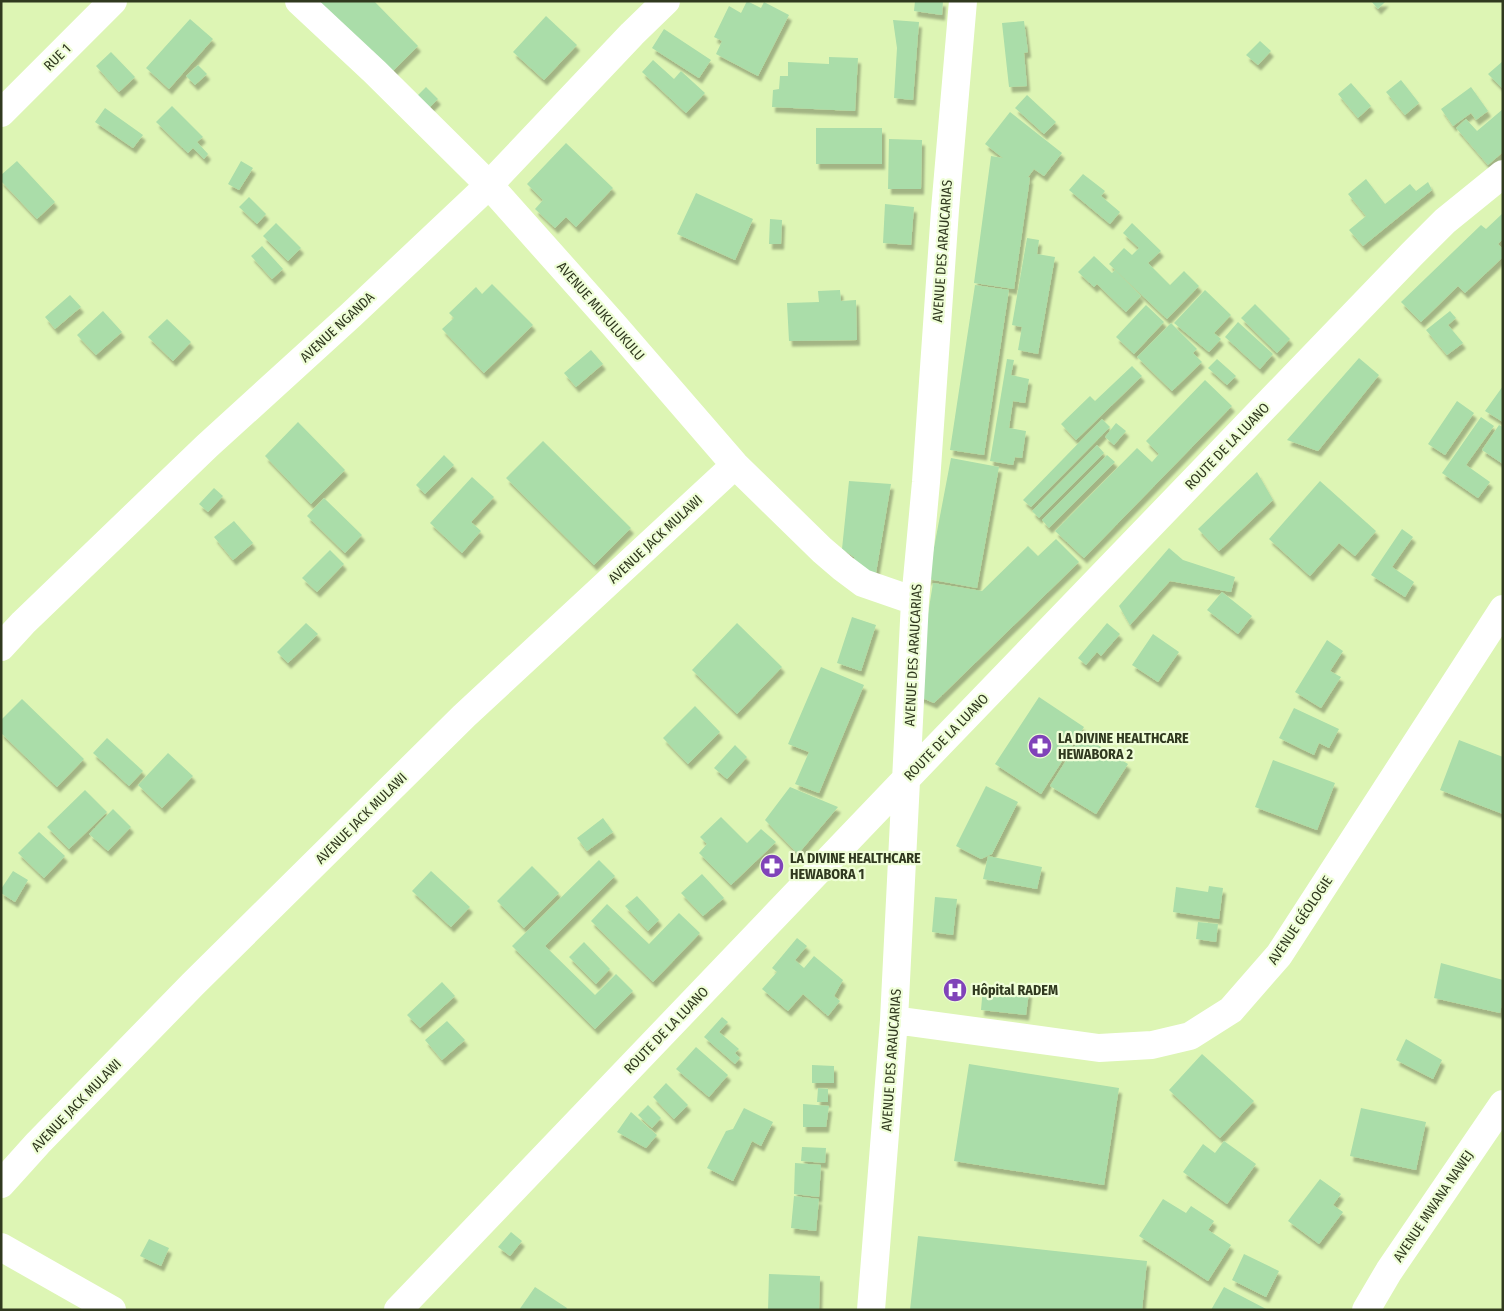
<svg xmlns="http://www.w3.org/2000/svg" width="1504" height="1311" font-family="'Fira Sans Condensed',sans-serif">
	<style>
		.building { fill: #aadda9; filter: url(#shadow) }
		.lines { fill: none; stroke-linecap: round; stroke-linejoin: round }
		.minor { stroke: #fff; stroke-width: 28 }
		.labels { text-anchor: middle; stroke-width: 4.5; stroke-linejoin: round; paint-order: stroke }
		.street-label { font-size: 14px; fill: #30391f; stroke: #effed7 }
		.poi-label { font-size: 14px; font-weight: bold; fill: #30391f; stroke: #effed7; text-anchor: start }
	</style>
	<defs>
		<filter id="shadow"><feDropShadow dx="3" dy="5.5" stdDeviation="1" flood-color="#0004"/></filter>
	</defs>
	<rect width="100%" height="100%" fill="#ddf5b4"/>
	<path class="building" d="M314,1H374L418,46L390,74Z
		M747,1L761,8L764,2L789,15L758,76L716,54L722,41L714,37L729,6L741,13Z
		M915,1H943L942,15L914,11Z
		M1371,1H1386L1378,9Z
		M546,16L577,45L544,80L513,52Z
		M190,19L213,39L169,89L146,68Z
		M893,20L919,22L913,100L894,98L897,48Z
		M1024,21L1028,52L1024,53L1027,86L1009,87L1002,23Z
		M664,29L711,60L699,78L652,48Z
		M1260,41L1271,51L1258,65L1246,55Z
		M111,52L135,77L119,92L96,66Z
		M829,57L858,58L855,111L772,107L773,90L779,89L780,76H788V62L829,64Z
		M653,60L674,79L681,71L705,93L686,113L642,72Z
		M1503,61V89L1488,74Z
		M198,65L207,74L195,85L186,76Z
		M1401,80L1419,103L1405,115L1386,92Z
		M1351,83L1371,106L1358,118L1338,94Z
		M426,87L438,99L425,112L413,100Z
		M1471,87L1488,111L1476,120L1471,113L1453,126L1441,109Z
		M1027,95L1056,122L1044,134L1015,108Z
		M172,106L203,137L197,142L208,154L204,159L193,148L188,153L156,122Z
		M105,108L143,135L133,148L95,122Z
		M1503,109V152L1488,165L1456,128L1466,119L1477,131Z
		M1010,112L1062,153L1044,176L1034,169L1028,177L1030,178L1014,289L974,283L991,156L1003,158L985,144Z
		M816,128H882V164H816Z
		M889,139L922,140L921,189H888Z
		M566,143L613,188L576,227L566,217L555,228L535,209L543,200L527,184Z
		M17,161L55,202L37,219L1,181V175Z
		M241,161L253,168L239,190L228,184Z
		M1083,174L1105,191L1101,196L1120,212L1110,224L1069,190Z
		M1366,179L1385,204L1410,184L1416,191L1428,182L1432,190L1363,246L1349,230L1366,216L1348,194Z
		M696,193L753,219L735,260L677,234Z
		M249,197L266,214L257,224L239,207Z
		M885,204L914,207L911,245L883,243Z
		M1503,213V239L1498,244L1503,249V257L1465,293L1458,286L1421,322L1401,302L1481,225L1486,229Z
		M770,219L782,220L781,244H769Z
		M276,223L301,248L288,261L263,236Z
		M1132,223L1161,251L1148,263L1170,285L1184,271L1199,286L1167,319L1109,264L1124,248L1132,255L1139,248L1123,233Z
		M1027,238L1039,240L1037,254L1055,257L1038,354L1018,350L1022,327L1012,325Z
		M262,246L283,269L272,279L251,256Z
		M1094,256L1112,273L1115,270L1141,296L1126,312L1097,284L1094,287L1078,272Z
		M492,284L533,325L484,373L442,329L454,318L449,313L476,287L482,294Z
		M975,285L1009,290L984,455L950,450Z
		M840,290L841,301L856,300L857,340L789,341L787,303L819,302L818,291Z
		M1205,290L1231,315L1214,333L1221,339L1209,352L1174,323Z
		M70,295L81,307L55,329L45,317Z
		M1255,304L1290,339L1277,353L1241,318Z
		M1146,305L1164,322L1134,354L1116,337Z
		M103,311L122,332L96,355L77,335Z
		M1450,311L1456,318L1448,325L1463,343L1447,355L1426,330Z
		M167,319L191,342L173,361L148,337Z
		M1238,322L1273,354L1260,369L1225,337Z
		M1171,323L1197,349L1193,353L1202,362L1172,391L1137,357Z
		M591,350L603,364L576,387L564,373Z
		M1359,358L1379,375L1318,451L1287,440Z
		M1007,359L1014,360L1011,375L1029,379L1025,403L1013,401L1009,428L1026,431L1022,458L1015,457L1013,465L990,461Z
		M1217,359L1236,376L1227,385L1208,368Z
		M1132,366L1142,376L1076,440L1061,424L1090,396L1095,401Z
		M1205,380L1232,406L1084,558L1055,531L1137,448L1152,462L1159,454L1146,441Z
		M1503,386V422L1485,411Z
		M1457,401L1474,413L1445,455L1428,444Z
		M1481,417L1494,426L1466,465L1490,482L1478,498L1442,473Z
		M1102,419L1110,427L1031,507L1023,500Z
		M298,422L345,470L311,504L265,456Z
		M1116,423L1126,431L1114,445L1105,437Z
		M1499,425L1503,427V464L1482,450Z
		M543,441L631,528L594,565L506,478Z
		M1097,445L1104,453L1039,518L1032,511Z
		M444,455L454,465L425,494L416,485Z
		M1107,455L1115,462L1049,528L1042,520Z
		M951,458L999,467L977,588L928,579Z
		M1257,472L1273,500L1219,551L1198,529Z
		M472,477L494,497L471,522L481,531L462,553L430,523Z
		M849,481L891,484L876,573H868L855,570L854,557L842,549Z
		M1320,481L1376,531L1355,556L1339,543L1310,576L1269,539Z
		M214,488L223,496L208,512L199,504Z
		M324,498L362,535L345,553L307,516Z
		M234,521L253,543L233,560L214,537Z
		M1402,529L1413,537L1392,567L1414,582L1405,597L1371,575Z
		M1056,539L1079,562L934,703L915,695L933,583L982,591L1028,546L1038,556Z
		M1169,548L1183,560L1235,577L1231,592L1170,581L1130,625L1119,606Z
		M330,550L344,564L317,592L302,578Z
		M1222,592L1252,616L1238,634L1207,610Z
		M852,617L876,625L861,671L837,663Z
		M306,623L318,634L288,663L277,652Z
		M737,623L782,667L737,714L692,670Z
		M1107,623L1120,634L1101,656L1097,652L1086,665L1078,658Z
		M1153,634L1179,652L1158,682L1132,665Z
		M1327,640L1343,651L1330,671L1341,677L1321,708L1295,692Z
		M821,667L864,685L819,793L795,784L809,752L788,744Z
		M1039,697L1084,727L1041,794L995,764Z
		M22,699L84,759L57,787L1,733V720Z
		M695,706L720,732L688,764L663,738Z
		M1294,708L1339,729L1329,748L1319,743L1314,755L1279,738Z
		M1082,735L1128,764L1096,814L1050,786Z
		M107,738L143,771L129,786L93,753Z
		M1459,740L1503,757V814L1440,790Z
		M735,745L747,757L727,779L714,768Z
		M168,753L193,776L162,808L138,785Z
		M1273,760L1335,783L1317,830L1255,807Z
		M986,786L1018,802L992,854L981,859L956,846Z
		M790,787L838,807L798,854L765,820Z
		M85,790L107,812L69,849L47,827Z
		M113,809L131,827L108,851L89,834Z
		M721,817L747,843L761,829L776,842L731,885L699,853L707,844L700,837Z
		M603,818L613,832L587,851L577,838Z
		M39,832L65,856L44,878L18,853Z
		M988,856L1042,867L1037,889L983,879Z
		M599,860L615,876L545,946L595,995L616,974L633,991L595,1029L512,946Z
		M532,866L559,893L524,928L497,901Z
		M13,871L28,880L15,902L1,893V889Z
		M431,871L470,907L451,927L412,891Z
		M702,874L724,898L703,916L681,893Z
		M1209,886L1223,888L1219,919L1173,912L1176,887L1208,892Z
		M637,896L659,920L648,931L625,906Z
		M935,897L957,899L953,935L932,932Z
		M607,904L649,944L679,913L700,933L653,982L591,921Z
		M1198,922L1218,924L1216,942L1196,939Z
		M797,938L807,946L795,960L804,968L814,956L843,980L834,996L840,1001L828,1016L803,994L788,1011L762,989L777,972L772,968Z
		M584,942L610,969L596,984L569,957Z
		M1441,963L1503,980V999L1500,1013L1434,998Z
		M442,982L455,996L420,1028L407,1015Z
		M983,987L1029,992L1026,1015L981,1010Z
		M722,1017L728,1022L719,1032L739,1049L735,1053L740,1058L735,1064L704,1037Z
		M447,1021L465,1040L442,1060L425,1040Z
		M1406,1039L1442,1060L1433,1079L1396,1060Z
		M696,1047L728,1075L709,1097L676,1069Z
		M1202,1054L1254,1101L1220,1138L1169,1090Z
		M969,1064L1119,1088L1104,1185L954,1161Z
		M812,1065L834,1066V1083H812Z
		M666,1083L688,1105L674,1119L653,1097Z
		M818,1088L828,1089V1102H817Z
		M803,1104L829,1106L826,1127H803Z
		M648,1105L661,1118L652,1128L638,1115Z
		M744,1108L773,1122L761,1146L752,1141L733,1181L707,1168L726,1131L733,1129Z
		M1361,1108L1426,1122L1416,1170L1350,1156Z
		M631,1112L657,1135L646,1148L617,1132Z
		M1224,1141L1256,1164L1227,1204L1183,1172L1203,1144L1215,1153Z
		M802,1147L826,1148L825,1163L801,1161Z
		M795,1163L821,1165L819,1197L794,1194Z
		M1320,1179L1341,1194L1333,1205L1343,1212L1319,1244L1288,1221Z
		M794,1196L819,1199L816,1231L791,1228Z
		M1163,1199L1186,1213L1191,1206L1214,1221L1208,1230L1231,1245L1208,1281L1139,1236Z
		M511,1232L522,1241L510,1256L498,1247Z
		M918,1236L1147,1261L1142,1310H910Z
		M149,1239L169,1248L161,1266L140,1256Z
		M1244,1254L1279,1271L1266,1297L1232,1280Z
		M769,1274L820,1276L819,1310H768Z
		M535,1287L567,1308L566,1310H519Z
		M1224,1287L1268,1310H1211Z"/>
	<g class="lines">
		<path class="minor" d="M299,1L375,72L489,185L613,324L735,465L822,550L843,568L863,583L915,601
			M1,113L113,1
			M1,647L23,623L207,446L351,315L489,185L632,34L666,1
			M894,1020L1099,1048L1152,1045L1190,1036L1231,1010L1279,955L1503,609
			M1,1184L38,1143L193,984L464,716L735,465
			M1,1247L112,1310
			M398,1310L907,778L1412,254L1445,221L1503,174
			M871,1310L894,1020L915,601L926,482L945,210L963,1
			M1366,1310L1389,1271L1503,1104"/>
	</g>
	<defs>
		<g id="pharmacy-disc" transform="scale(1.25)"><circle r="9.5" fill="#8043b9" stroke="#effed7"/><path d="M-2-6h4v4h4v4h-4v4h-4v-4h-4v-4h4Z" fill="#fff"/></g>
		<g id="hospital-disc" transform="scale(1.25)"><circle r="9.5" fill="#8043b9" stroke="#effed7"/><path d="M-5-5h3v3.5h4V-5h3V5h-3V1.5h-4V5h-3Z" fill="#fff"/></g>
	</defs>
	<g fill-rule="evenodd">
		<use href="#pharmacy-disc" x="1040" y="746"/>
		<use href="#pharmacy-disc" x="772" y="866"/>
		<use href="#hospital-disc" x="955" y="990"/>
	</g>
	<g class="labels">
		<g class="street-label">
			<text transform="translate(57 57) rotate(-45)" y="5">RUE 1</text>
			<text transform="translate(942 251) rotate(-86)" y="5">AVENUE DES ARAUCARIAS</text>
			<text transform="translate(601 311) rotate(49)" y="5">AVENUE MUKULUKULU</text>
			<text transform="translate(337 327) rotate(-43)" y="5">AVENUE NGANDA</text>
			<text transform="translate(1227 446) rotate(-46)" y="5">ROUTE DE LA LUANO</text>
			<text transform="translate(655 539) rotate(-43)" y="5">AVENUE JACK MULAWI</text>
			<text transform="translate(913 655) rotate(-87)" y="5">AVENUE DES ARAUCARIAS</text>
			<text transform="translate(946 737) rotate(-46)" y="5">ROUTE DE LA LUANO</text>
			<text transform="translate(361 818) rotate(-45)" y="5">AVENUE JACK MULAWI</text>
			<text transform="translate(1300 920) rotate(-56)" y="5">AVENUE GÉOLOGIE</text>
			<text transform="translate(666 1030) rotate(-46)" y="5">ROUTE DE LA LUANO</text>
			<text transform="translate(891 1060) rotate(-86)" y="5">AVENUE DES ARAUCARIAS</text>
			<text transform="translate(76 1105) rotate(-46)" y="5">AVENUE JACK MULAWI</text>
			<text transform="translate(1433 1206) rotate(-56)" y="5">AVENUE MWANA NAWEJ</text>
		</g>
		<g class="poi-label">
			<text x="1058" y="743">LA DIVINE HEALTHCARE<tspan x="1058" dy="16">HEWABORA 2</tspan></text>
			<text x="790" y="863">LA DIVINE HEALTHCARE<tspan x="790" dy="16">HEWABORA 1</tspan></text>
			<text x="972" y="995">Hôpital RADEM</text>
		</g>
	</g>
	<rect width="1504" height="1311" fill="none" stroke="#30391f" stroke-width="5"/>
</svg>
